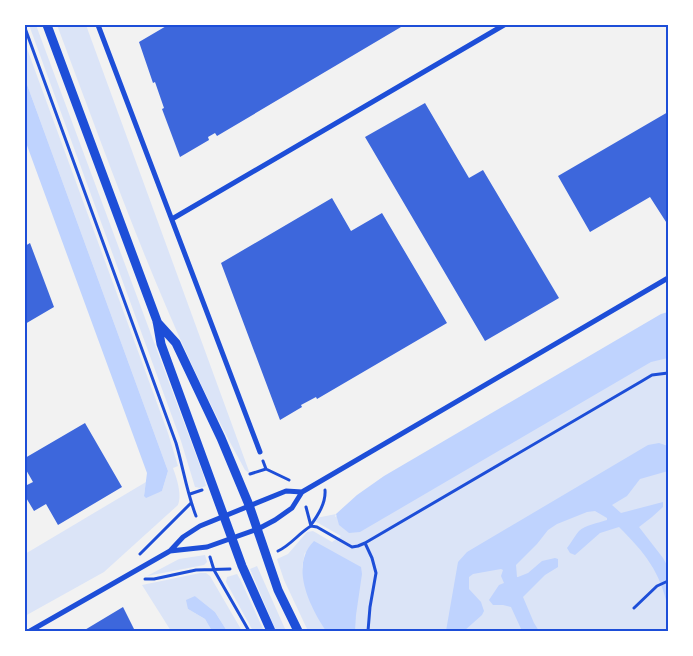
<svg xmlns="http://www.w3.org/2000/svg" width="693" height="656" font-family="'PT Sans',sans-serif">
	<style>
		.green { fill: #dbe4f7 }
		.water { fill: #bfd3fe }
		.building { fill: #3d67dc }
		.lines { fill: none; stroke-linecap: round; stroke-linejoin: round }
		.path { stroke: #1d4ed8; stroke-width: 3 }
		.minor { stroke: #1d4ed8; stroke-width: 5 }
		.tertiary { stroke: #1d4ed8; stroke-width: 9 }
		.neatline { fill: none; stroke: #1d4ed8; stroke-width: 2 }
	</style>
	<rect width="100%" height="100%" fill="#f2f2f2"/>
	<path class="green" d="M29,25H36L203,474L206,486L200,488L195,487L181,441Z
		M57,25H86L250,474L245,470C167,329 114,176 57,25Z
		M25,43L168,433L178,466L173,468C177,479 182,494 178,505L104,572L25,616V554L146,482L144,495L162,491L168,471L25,79Z
		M668,333V631H342L305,552L302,567L306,589L326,631H308L284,580L277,559L288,554L307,532L313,531L332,542L341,536L311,519L336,514L335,517Z
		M205,555L207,562L204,565L147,576L179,559Z
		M257,566L286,631H276L250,569Z
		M200,573H206L210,576L242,631H227L215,612L195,596L188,609L205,619L212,631H171L142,585Z
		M237,574L241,581L264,631H253L226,582L227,577Z"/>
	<path class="water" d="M25,79L168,471L162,491L146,498L144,496L147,473L25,140Z
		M668,312V358L651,362L360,532L349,533L339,525L336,514L357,495L384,476L661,314Z
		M659,443L668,446V471L640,479L627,496L612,505L621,513L663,502V507L652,517L639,527L663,558L668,567V608C660,571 645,553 619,527L600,533L575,555L570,553L567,548C571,543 576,534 579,531C585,525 598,523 607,520V518L595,511L587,512L557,524L548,530L537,544L516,565L517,577H518L528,573L542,561L555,558L558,559V567L545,575L523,597L534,623L539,631H522L511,607L503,605H493L489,600L499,585L504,583L501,576L503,570L501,569L473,574L469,577V589L481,602L484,611L482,615L464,631H446L458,562L467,552L648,445Z
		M314,541L361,567L362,574L356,615L355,631H326C310,607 289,566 314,541Z
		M195,596L215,612L227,631H212L205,619L188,609L186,600Z"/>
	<path class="building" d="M168,25H399L401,27L217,136L215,133L208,137L209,140L180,157L162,109L164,108L155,82L153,83L139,42Z
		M425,103L469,178L483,170L559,298L485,341L365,137Z
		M668,112V225L650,197L590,232L558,176Z
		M332,198L351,231L382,213L447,323L317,399L316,397L301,405L302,407L280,420L221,263Z
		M30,243L54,307L25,324V246Z
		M85,423L122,487L58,525L46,504L34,511L25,496V486L33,482L25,468V458Z
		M123,607L135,631H83Z"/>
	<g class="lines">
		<path class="path" d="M25,28L176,443C183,467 187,493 196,516
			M263,461L266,469L289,480
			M250,474L266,469
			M190,494L202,490
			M306,507L311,526
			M311,525C318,515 326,503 325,490
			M365,543L372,558L376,573L370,607L368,631
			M278,551C291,545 299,533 311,526L317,527L352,547L358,546L365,543L642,381L652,375L668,373
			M140,554L191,503
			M210,557L214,570L249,631
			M145,579H154L196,570L230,569
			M634,608L657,586L668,581"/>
		<path class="minor" d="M98,25L260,452
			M172,219L504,25
			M170,551L207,547L258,529L275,520L292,508L302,492L668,278
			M30,631L170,551L183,537L200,526L286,491L302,492"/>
		<path class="tertiary" d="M47,25L157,321L161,344L242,566L271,631
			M157,322L176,343L221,438L249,505L278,590L298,631"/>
	</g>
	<rect width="693" height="656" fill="none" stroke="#ffffff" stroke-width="52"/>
	<rect x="26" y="26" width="641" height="604" class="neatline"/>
</svg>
